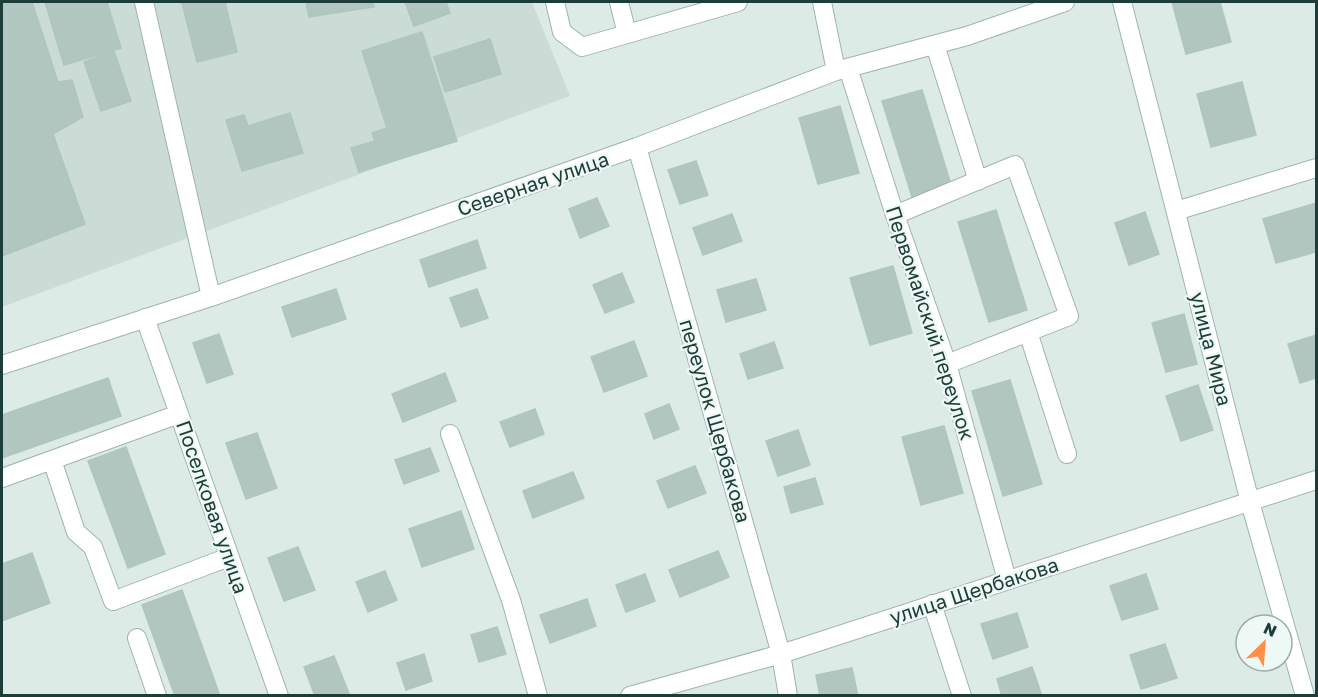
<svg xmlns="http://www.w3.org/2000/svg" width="1318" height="697" font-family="'Golos Text',sans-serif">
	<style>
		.built { fill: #cbdbd6 }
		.building { fill: #b2c6c0; stroke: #afc6bf; stroke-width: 1.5 }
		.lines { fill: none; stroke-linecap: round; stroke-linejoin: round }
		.minor-casing { stroke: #a0b3af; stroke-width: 20 }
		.minor { stroke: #fff; stroke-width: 18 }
		.labels { text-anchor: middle; stroke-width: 4.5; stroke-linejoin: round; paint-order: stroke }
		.street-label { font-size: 20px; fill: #1d3d39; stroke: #eef8f4 }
	</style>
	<rect width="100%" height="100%" fill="#ddebe7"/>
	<path class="built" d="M2,2H532L570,96L2,307Z"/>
	<path class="building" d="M2,2H32L58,82L72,80L83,117L53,134L85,224L2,256Z
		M45,2H107L121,48L64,65Z
		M188,2H225L237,52L197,62L182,3Z
		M306,2H373L374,7L309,17Z
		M405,2H446L450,13L414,26Z
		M1172,2H1220L1231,42L1186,54Z
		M422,32L457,141L359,172L351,148L375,141L372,133L387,128L362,51Z
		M490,39L501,74L445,92L434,57Z
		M114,51L131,101L101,111L84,62Z
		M1242,82L1256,135L1211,147L1197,94Z
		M922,90L952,188L913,200L882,101Z
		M840,106L859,173L818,184L799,118Z
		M290,113L303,153L242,171L226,120L244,115L248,126Z
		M696,161L708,195L680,204L668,170Z
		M597,198L609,226L580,238L569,209Z
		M1316,203V252L1276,263L1263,219Z
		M996,210L1027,310L989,322L958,222Z
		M1145,212L1159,254L1129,265L1115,223Z
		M732,214L742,241L703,255L693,228Z
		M477,240L486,268L429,287L420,260Z
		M893,266L912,333L870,345L850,278Z
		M622,273L634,302L605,313L593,285Z
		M756,279L766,310L726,322L717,290Z
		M336,289L346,319L292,337L282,307Z
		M477,289L488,318L461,327L450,298Z
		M1184,314L1197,364L1166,372L1152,323Z
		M219,334L233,374L207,383L193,343Z
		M1316,335V378L1300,383L1288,344Z
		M634,341L647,376L604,392L591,357Z
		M774,342L783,368L748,379L740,354Z
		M445,373L456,401L403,422L392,394Z
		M108,378L121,416L2,458V415Z
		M1010,380L1042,484L1003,496L972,391Z
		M1198,385L1213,430L1181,441L1166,396Z
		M669,404L679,429L654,439L645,414Z
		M535,409L544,434L510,447L500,422Z
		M944,426L963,493L921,505L902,437Z
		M798,430L810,465L778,476L766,441Z
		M257,433L277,488L246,499L226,443Z
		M126,447L165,554L128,568L88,461Z
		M430,448L439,471L404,484L395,460Z
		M695,466L706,493L668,508L657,481Z
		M573,472L584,498L533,518L523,491Z
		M815,478L823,504L791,513L784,487Z
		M461,511L474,549L422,567L409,529Z
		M298,547L315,590L284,601L268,558Z
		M718,551L729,577L680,597L669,570Z
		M32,553L50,603L2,621V564Z
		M385,571L397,600L368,612L356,582Z
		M645,574L655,601L626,612L616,585Z
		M1146,574L1158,609L1122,620L1110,586Z
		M182,590L220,696H175L142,605Z
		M587,599L596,626L550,643L540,615Z
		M1017,613L1028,647L993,659L981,624Z
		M497,627L506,654L479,662L471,635Z
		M1165,644L1177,678L1141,689L1130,655Z
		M424,654L432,681L406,690L397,663Z
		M334,656L350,696H315L304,667Z
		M1032,667L1042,696H1002L997,679Z
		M852,668L858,696H820L816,675Z"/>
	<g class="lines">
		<g class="minor-casing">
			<path id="minor" d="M144,2L211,297
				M555,2L562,32L582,47L738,2
				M619,2L627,34
				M822,2L836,71
				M1122,2L1250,502L1305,696
				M935,45L978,181
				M848,68L895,215L947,364L1007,580
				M637,147L781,654L788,696
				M1176,211L1316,168
				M895,215L1015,165L1069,316L947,364
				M145,318L279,696
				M1028,332L1067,454
				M2,365L211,297L637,147L836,71L967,36L1065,2
				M450,434L511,600L538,696
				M52,460L76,532L93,547L113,601L229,557
				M2,478L179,414
				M932,604L962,696
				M137,638L157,696
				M630,696L781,654L1316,480"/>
		</g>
		<use href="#minor" class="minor"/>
	</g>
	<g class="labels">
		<g class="street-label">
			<text transform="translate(533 184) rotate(-19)" y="7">Северная улица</text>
			<text transform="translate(930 323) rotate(72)" y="7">Первомайский переулок</text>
			<text transform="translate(1211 349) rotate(76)" y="7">улица Мира</text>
			<text transform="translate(715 421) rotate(74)" y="7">переулок Щербакова</text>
			<text transform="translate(212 507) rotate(71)" y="7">Поселковая улица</text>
			<text transform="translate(974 591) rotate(-18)" y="7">улица Щербакова</text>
		</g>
	</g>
	<rect width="1318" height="697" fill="none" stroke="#1d3d39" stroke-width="6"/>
	<g transform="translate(1264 643) rotate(25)"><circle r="28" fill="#eef8f4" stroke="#9aada9" stroke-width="1.5"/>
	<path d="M0-4.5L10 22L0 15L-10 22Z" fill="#ff8f48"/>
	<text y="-9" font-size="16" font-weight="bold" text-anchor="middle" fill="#1d3d39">N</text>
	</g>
</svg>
